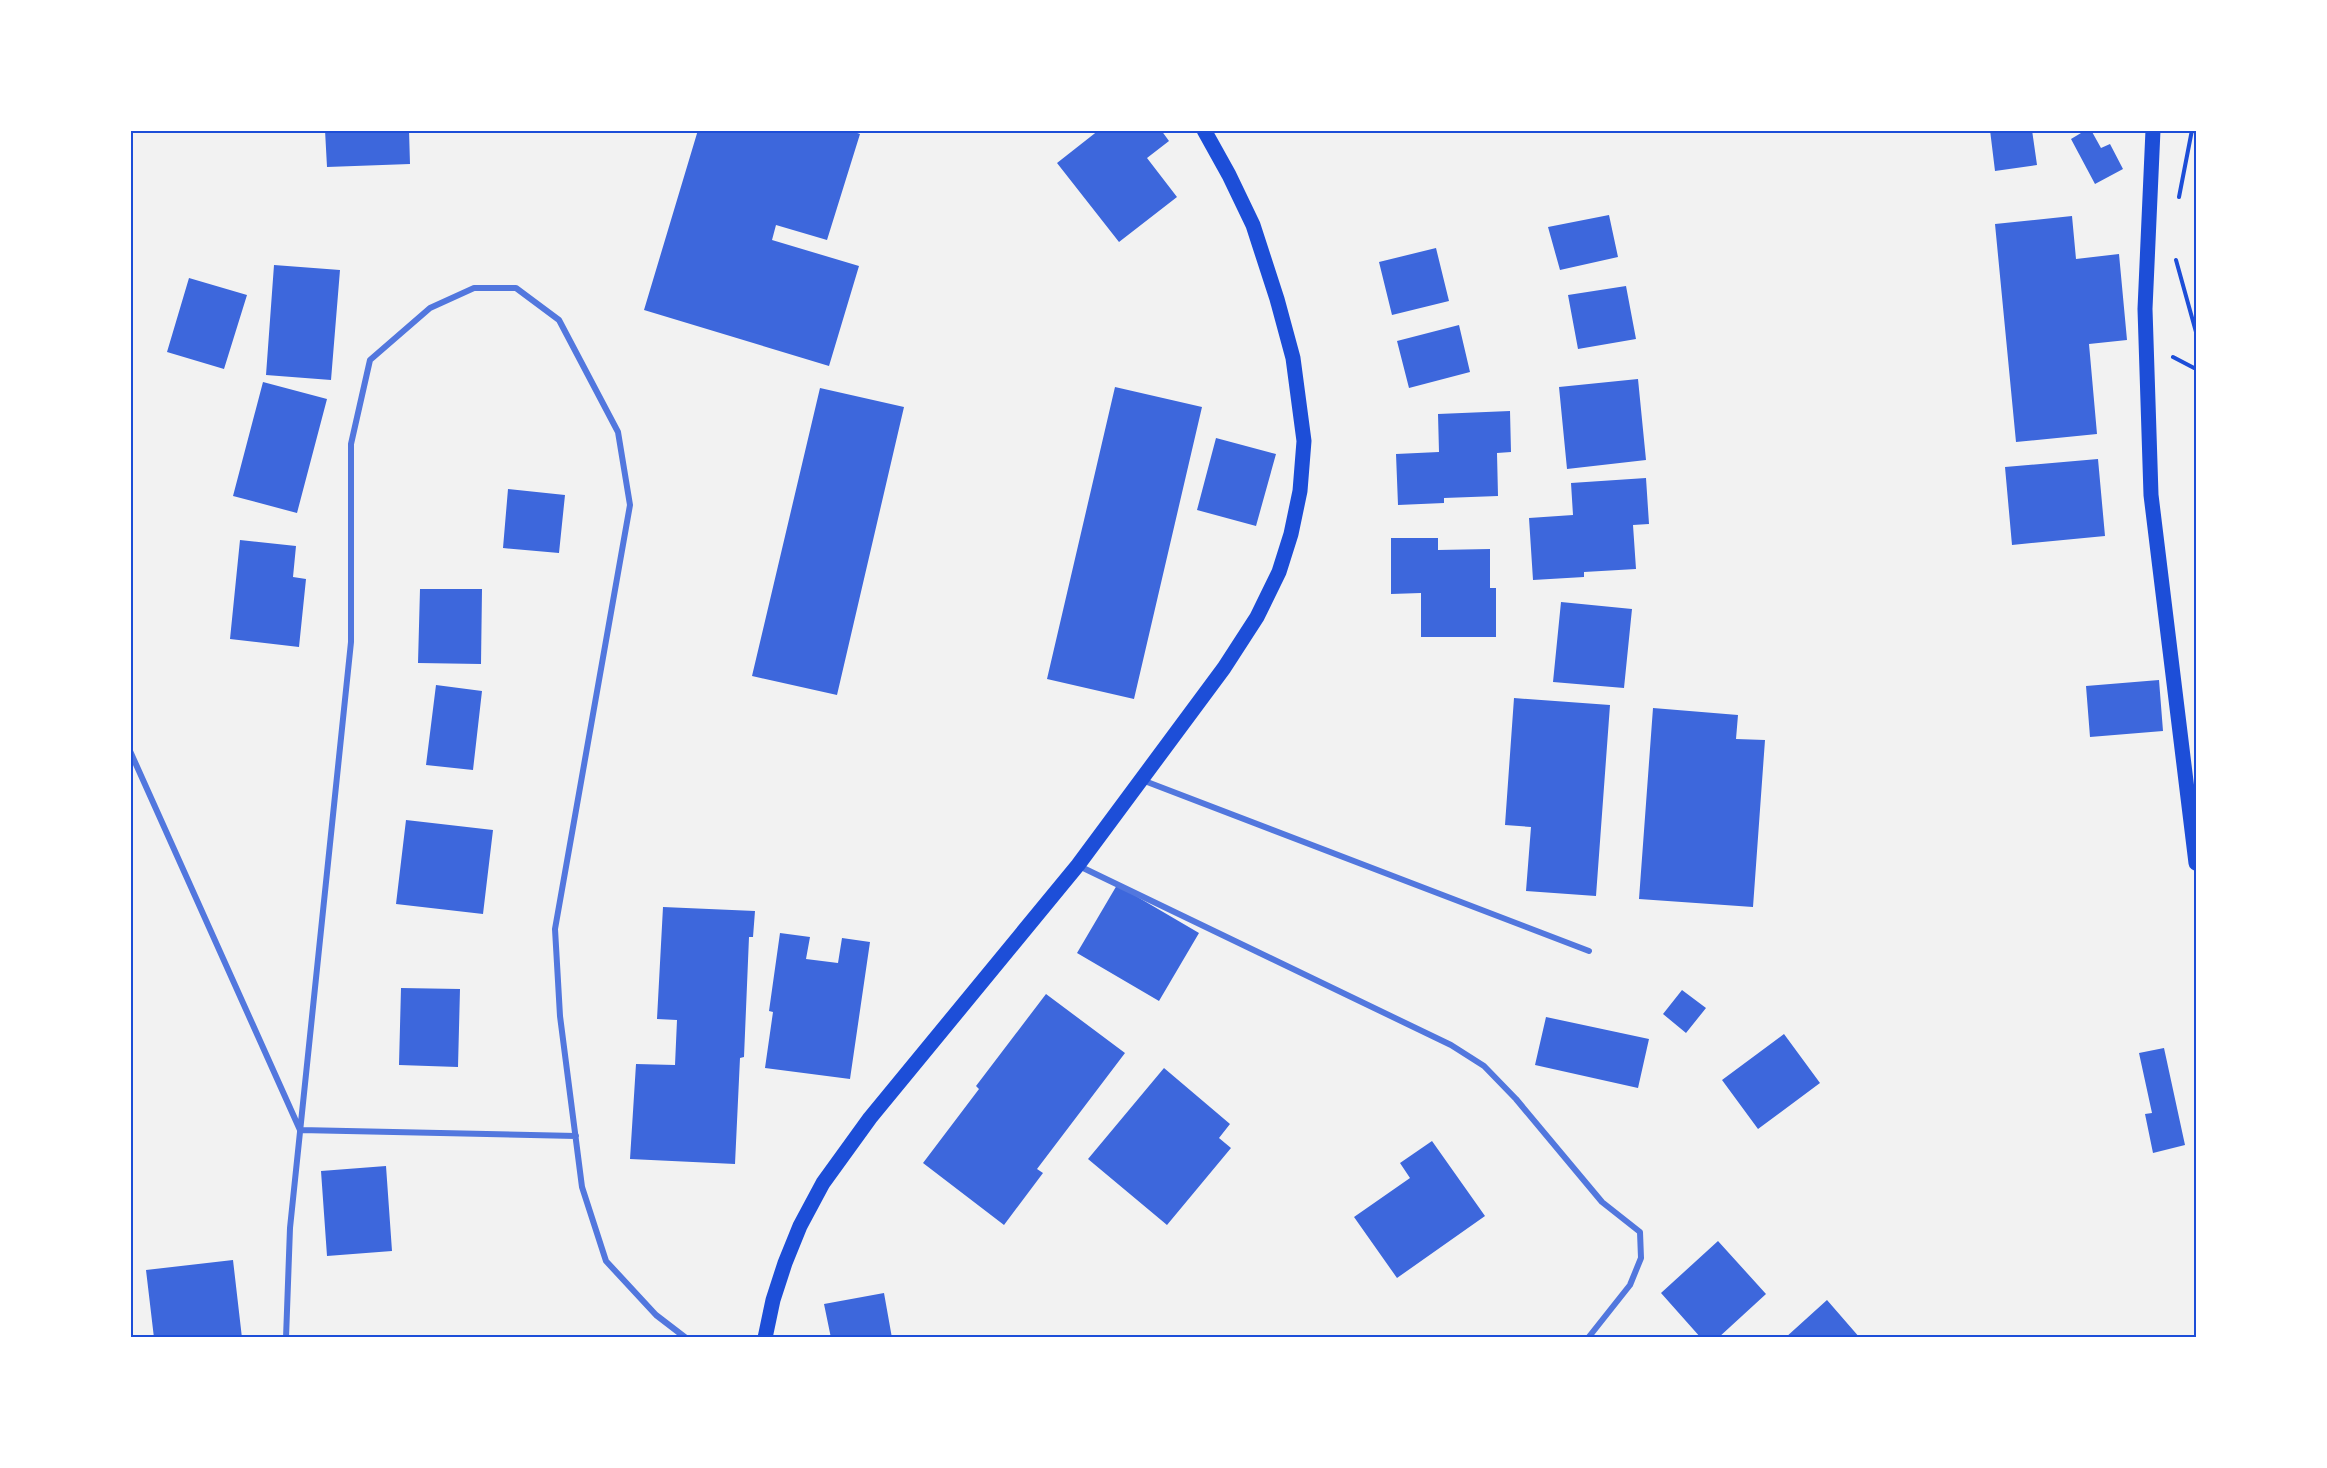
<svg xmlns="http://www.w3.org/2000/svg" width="2327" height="1468" font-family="'Titillium Web',sans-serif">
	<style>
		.building { fill: #3d67dc }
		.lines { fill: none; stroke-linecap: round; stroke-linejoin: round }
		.path { stroke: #1d4ed8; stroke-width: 4 }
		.minor { stroke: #5277de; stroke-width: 6 }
		.primary { stroke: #1d4ed8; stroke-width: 15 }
		.neatline { fill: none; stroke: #1d4ed8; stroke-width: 2 }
	</style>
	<rect width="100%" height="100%" fill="#f2f2f2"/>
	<path class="building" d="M325,130H409L410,164L327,167Z
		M698,130H849L860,134L827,240L776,225L772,240L859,266L829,366L644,310Z
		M1099,130H1161L1169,141L1147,158L1177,197L1119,242L1057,163Z
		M1990,130H2032L2037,165L1995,171Z
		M2086,130H2091L2101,148L2110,144L2123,169L2095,184L2071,139Z
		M1609,215L1618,257L1560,270L1548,227Z
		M2072,216L2076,259L2119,254L2127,340L2089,344L2097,434L2016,442L1995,224Z
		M1436,248L1449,301L1392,315L1379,262Z
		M274,265L340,270L331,380L266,375Z
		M189,278L247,295L224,369L167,352Z
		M1626,286L1636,339L1578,349L1568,295Z
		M1459,325L1470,372L1409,388L1397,341Z
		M1638,379L1646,460L1567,469L1559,387Z
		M263,382L327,399L297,513L233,496Z
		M1115,387L1202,407L1134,699L1047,679Z
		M820,388L904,407L837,695L752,676Z
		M1510,411L1511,452L1497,453L1498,496L1444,498V503L1398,505L1396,454L1439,452L1438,414Z
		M1216,438L1276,454L1256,526L1197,510Z
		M2098,459L2105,536L2012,545L2005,467Z
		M1646,478L1649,524L1633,525L1636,569L1584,572V577L1533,580L1529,518L1573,515L1571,483Z
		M508,489L565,495L559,553L503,548Z
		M1391,538H1438V550L1490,549V588H1496V637H1421V593L1391,594Z
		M240,540L296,546L293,577L306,579L299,647L230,639Z
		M420,589H482L481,664L418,663Z
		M1561,602L1632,609L1624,688L1553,682Z
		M2159,680L2163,731L2090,737L2086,686Z
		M436,685L482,691L473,770L426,765Z
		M1514,698L1610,705L1596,896L1526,891L1531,827L1505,825Z
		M1653,708L1738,715L1736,739L1765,740L1753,907L1639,899Z
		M406,820L493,830L483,914L396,904Z
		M1117,885L1199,933L1159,1001L1077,953Z
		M663,907L755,911L753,937H749L744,1057L740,1058L735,1164L630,1159L636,1064L675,1065L677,1020L657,1019Z
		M780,933L810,937L806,959L838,963L842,938L870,942L850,1079L765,1068L773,1012L769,1011Z
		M401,988L460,989L458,1067L399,1065Z
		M1682,990L1706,1008L1686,1033L1663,1014Z
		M1046,994L1125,1053L1037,1169L1043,1173L1004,1225L923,1163L979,1089L976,1086Z
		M1546,1017L1649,1039L1638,1088L1535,1065Z
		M1784,1034L1820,1083L1758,1129L1722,1080Z
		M2164,1048L2185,1145L2153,1153L2145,1114L2152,1113L2139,1053Z
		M1164,1068L1230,1124L1219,1138L1231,1148L1167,1225L1088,1159Z
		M1432,1141L1485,1216L1397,1278L1354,1217L1410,1178L1400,1163Z
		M386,1166L392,1251L327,1256L321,1171Z
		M1718,1241L1766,1294L1718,1338H1701L1661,1293Z
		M233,1260L242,1338H154L146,1270Z
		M884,1293L892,1338H831L824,1304Z
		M1827,1300L1860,1338H1785Z"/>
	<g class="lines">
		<path class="path" d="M2179,197L2192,130
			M2176,260L2196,332
			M2173,357L2196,369"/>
		<path class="minor" d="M130,751L300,1130L576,1136
			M1142,780L1589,951
			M1079,866L1451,1045L1484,1066L1516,1099L1602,1202L1640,1232L1641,1258L1630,1285L1588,1338
			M286,1338L290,1228L351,642V444L370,360L430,308L474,288H516L559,320L618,432L630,505L555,929L560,1016L582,1187L606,1261L656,1315L686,1338"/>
		<path class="primary" d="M2153,130L2145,309L2151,495L2196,863
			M765,1338L773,1300L785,1263L800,1226L823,1183L870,1118L1078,865L1224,668L1257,617L1279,572L1291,534L1300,491L1304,441L1293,358L1277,299L1253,225L1229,175L1204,130"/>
	</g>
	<rect width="2327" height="1468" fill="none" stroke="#ffffff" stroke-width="264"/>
	<rect x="132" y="132" width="2063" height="1204" class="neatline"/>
</svg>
